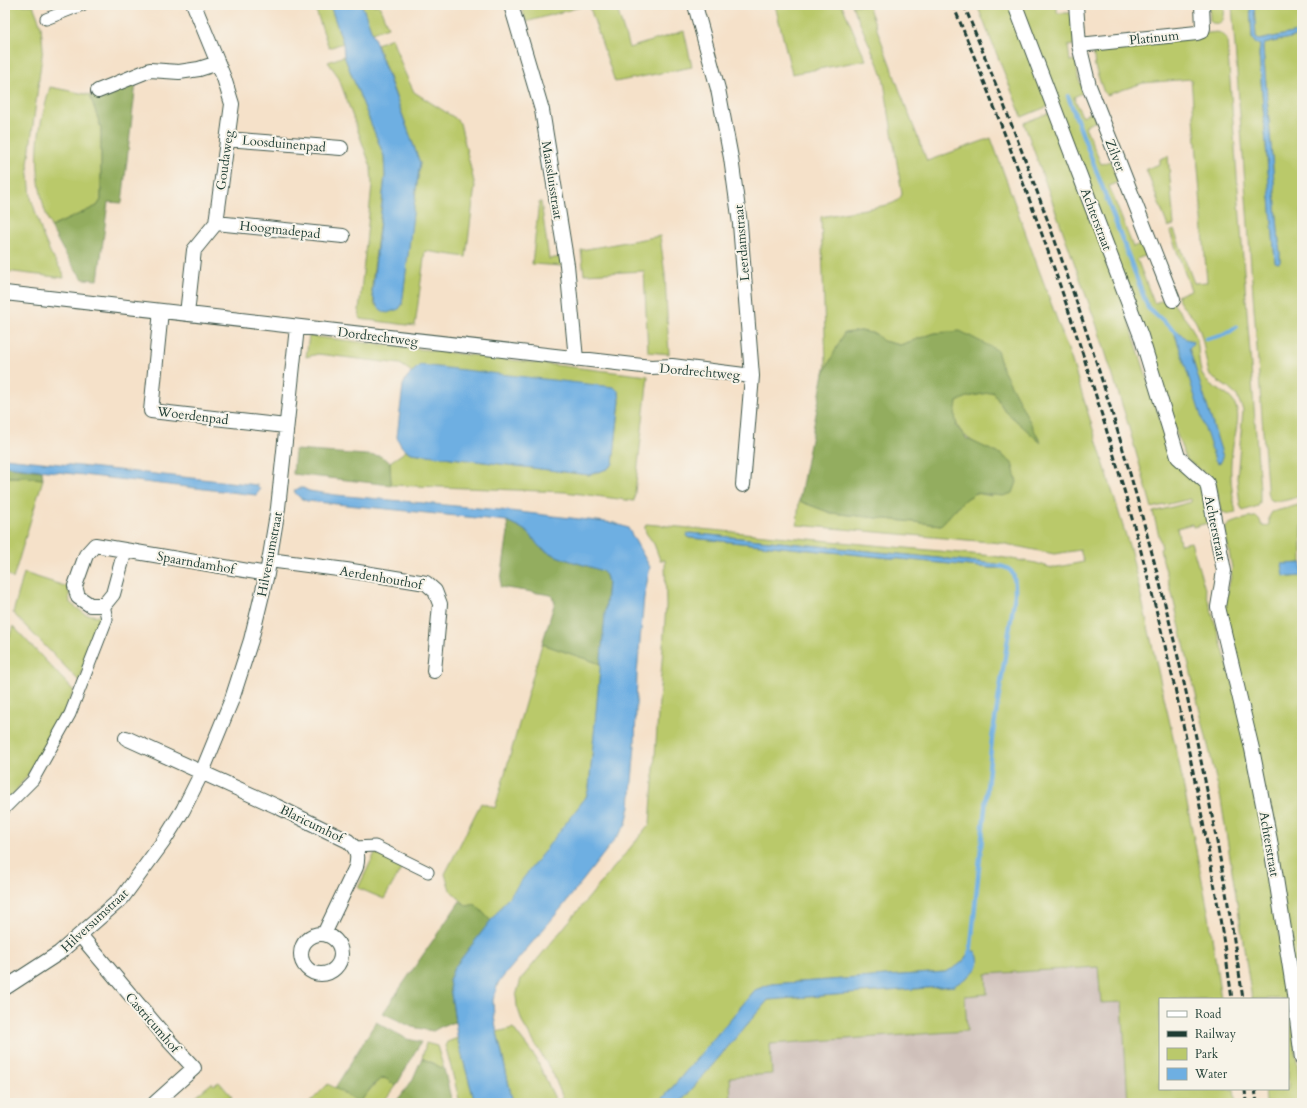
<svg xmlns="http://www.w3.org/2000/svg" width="1307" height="1108" font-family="Cardo,serif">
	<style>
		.industrial { fill: #cfc0ba }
		.green { fill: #bac96b; stroke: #6c8350; fill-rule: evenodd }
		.forest { fill: #93ad5f; stroke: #59754a }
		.water { fill: #6eafe2; stroke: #46768b }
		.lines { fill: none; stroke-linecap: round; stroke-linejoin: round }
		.stream { stroke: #6eafe2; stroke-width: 4.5 }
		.pedestrian-casing { stroke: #3f564a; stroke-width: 13 }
		.minor-casing { stroke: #3f564a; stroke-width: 16 }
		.pedestrian { stroke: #fff; stroke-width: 11 }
		.minor { stroke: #fff; stroke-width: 14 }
		.rail { stroke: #1f3d34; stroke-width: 3; stroke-dasharray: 6 3; stroke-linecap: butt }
		.labels { text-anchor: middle; stroke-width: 4; stroke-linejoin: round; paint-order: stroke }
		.street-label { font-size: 13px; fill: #1f3d34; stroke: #f7f3e8 }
	</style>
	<rect width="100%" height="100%" fill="#f7f3e8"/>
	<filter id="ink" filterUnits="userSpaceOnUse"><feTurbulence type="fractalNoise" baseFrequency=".025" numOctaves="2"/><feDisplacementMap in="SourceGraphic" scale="8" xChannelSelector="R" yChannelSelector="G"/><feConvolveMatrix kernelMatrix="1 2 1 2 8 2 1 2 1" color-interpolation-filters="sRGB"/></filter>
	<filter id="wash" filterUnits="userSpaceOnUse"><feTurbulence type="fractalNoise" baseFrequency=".012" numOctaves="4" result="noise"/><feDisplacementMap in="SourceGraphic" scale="16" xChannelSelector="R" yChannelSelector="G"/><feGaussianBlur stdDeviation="0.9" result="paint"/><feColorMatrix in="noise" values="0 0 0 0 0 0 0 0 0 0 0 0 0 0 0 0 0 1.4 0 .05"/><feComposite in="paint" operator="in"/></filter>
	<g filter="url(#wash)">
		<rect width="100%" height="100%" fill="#f5e1c9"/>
		<path class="industrial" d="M1098,967L1101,1003L1122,1001L1128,1103H731L730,1077L772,1074L770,1044L967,1031L965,995L986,974Z"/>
		<path class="green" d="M5,5H33L41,26L43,48L28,164L31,198L43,236L51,254L63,273L64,278L5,271Z
			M314,5H330L343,43L329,48Z
			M362,5H379L388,27L372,33Z
			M521,5H587L526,22Z
			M589,5H616L629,48L684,31L692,67L615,82Z
			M775,5H842L866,60L792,74Z
			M852,5H868L904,102L927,161L991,138L1071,358L1131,552L1179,763L1209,916L1221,999H1160V1089H1234L1236,1103H1128L1122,1002L1101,1003L1098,967L986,974L987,994L965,996L967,1031L770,1044L772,1074L730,1077L731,1103H680L768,1000L954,986L968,955L957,967L945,972L771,984L755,990L659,1103H565L553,1074L523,1024L517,1006L516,996L521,979L650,824L666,606L665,560H660C658,555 656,549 654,544C650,537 642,532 646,524L993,556L1036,563L1052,568L1084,562L1080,550L1054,554L1001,543L797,525L799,501L831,513L941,525L963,501L976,493L991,496L1002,455C984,447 956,439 955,415C954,411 956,406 957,402L967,397L993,392L1005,411L1001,368L997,350L935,333L900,345L883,341L876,334L861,331L845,333L824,373L826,364L821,217L887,205C894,203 899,201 902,194L883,76ZM690,533L997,564L1004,566L1000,568H990L691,538H689Z
			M977,5H1010L1051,105L1022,117Z
			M1017,5H1057V13H1072L1075,45L1068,46L1070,61L1076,60L1078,77L1084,92L1074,97L1082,116L1092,112L1096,121L1085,126L1101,164L1110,161L1118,182L1109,186L1133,247L1142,243L1147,255L1137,259L1154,303L1164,300L1167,303L1172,301C1179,313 1192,324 1196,337C1200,349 1197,364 1203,376C1211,391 1233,391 1237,410C1240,422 1233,440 1232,452C1229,473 1232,493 1236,513L1230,514L1222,512L1216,486L1213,480L1186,459ZM1178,331L1186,339L1223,457L1175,335Z
			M1209,5H1224C1225,15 1225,28 1210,22Z
			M1232,5H1250L1252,38L1260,44L1259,54L1275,261L1278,263L1280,262V254L1263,48L1264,44L1302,35V495C1294,498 1272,507 1268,496C1267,493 1267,489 1267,486Z
			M1254,5H1302V31L1259,40L1256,38Z
			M1217,32C1222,33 1225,35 1227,40L1260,489V502L1258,506L1243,511L1240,505L1237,478L1243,410L1237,396L1228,388L1210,376C1204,359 1205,340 1197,324C1192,313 1180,308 1177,296L1191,290L1170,232L1174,230L1194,283L1207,282L1191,79L1143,83L1107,95L1104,93L1095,67L1093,49L1100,46L1101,50H1106V45Z
			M392,38L404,71L414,92L455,118L460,123L475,186L466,257L425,251L415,326L360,319L359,311L372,185L371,167L338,76L328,62L344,56L384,156L385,176L372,285V292L375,305H402L411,227L420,163L377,44Z
			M50,87L90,95L101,128V200L97,206L51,227C40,204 36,170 38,145C39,126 45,106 50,87Z
			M1053,111L1113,271L1174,463L1202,486L1208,523L1193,527L1192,524L1177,528L1180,544L1191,542L1238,700L1265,836L1290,1004L1302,1103H1266L1265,1089H1288V999H1252L1221,800L1173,598L1160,549L1162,548L1153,512L1191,502L1190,499L1152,508L1125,414L1097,326L1024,123Z
			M1168,156L1174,225L1168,227L1146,169L1160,164V159Z
			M539,202H541L549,259L560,257L562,266L532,264Z
			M660,236L665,275L669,354L648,352L644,271L584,274L581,250Z
			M309,336L648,376L634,501L565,492L391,485L390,462L406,451L411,453L589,475L607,469L613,464L620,401L619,392L421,365L412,372L400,364L318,354L306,357Z
			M5,477H22L43,479L13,579L5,571Z
			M1302,504V563L1282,565L1290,577L1302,576V1030L1223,612L1231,576L1232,568L1225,530C1226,528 1226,526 1228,525C1231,522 1253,516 1257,517C1260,519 1261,522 1261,525L1269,526V517L1272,512Z
			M24,573L71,588L69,594L70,603L85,614L104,617L79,681L13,613Z
			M13,626L74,691C56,730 35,771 5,803V755L7,750H5V649Z
			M542,644L601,664L589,788L586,797L580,807L491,921L475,905L467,906L450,890L445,874L481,803L495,808Z
			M376,851L403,866L384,899L358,888Z
			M513,1028L536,1058L557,1103H513L497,1032Z
			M458,1038V1041L475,1103H460L447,1052L445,1046L447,1042Z
			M426,1043L437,1046L444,1069L422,1058Z
			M385,1078L396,1086L391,1093L381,1103H309L328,1084L358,1101C369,1095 372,1082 385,1078Z
			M219,1082L232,1097L224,1103H187L212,1083L214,1085Z"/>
		<path class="forest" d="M136,83L122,203L108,202L98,280L83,279C70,263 60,246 51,227L97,206L101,200V128L90,95L102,93Z
			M861,331L876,334L883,341L900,345L935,333L960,331L997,350L1002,368L1041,443L1005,411L993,392L967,397L957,402L955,415L957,427L967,439L1002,455L1012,463L1017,482L1013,493L1003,496L976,493L963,501L941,525L831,513L799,501L824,373L844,333Z
			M295,450L380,456L390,462L391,485L293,474Z
			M5,466L42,471L43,479L22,477H5Z
			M507,521C517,526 527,530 533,538C536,542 537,545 541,548C557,559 584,564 603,571L606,575L608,582L601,664L542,644L555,602L551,595L500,587L508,532Z
			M460,901L467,906L475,904L491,921L454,968L449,980L455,1022L444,1025L433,1031L412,1027L383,1013Z
			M376,1022L407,1039L421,1042L396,1086L385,1078C371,1081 369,1095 358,1102L335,1088Z
			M422,1058L444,1069L452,1103H395L412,1081Z"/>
		<path class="water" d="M330,5H362L420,163L416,190L402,305L399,309L387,313C377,309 375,303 372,293L385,176L384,156L344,56L343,43Z
			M1250,5H1254L1256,38L1259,40L1302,31V35L1264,44L1263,48L1280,254V262L1278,263L1275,262L1259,54L1260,45L1255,43L1252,38Z
			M1178,331L1186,339L1193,341L1192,345L1189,348L1223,457L1221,462L1218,463L1215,460L1175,334Z
			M420,365L614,387L619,392L620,401L613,464L607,469L589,475L411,453C403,449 400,446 397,437L403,385L407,377Z
			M5,458L257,485L260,490L256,495L5,466Z
			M299,488H303L309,491L336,495L510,511L614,523L628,528L650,567L644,598L637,673L635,745L630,806L626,825L563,906L498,983L493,1000L494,1017L497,1032L513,1103H475L458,1041L455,1022L449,980L454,968L586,797L589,788L608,582L606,575L602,571C584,564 557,559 541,548C537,545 536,542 533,538C527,530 517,526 507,521L307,501C301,499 298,497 294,491Z
			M690,533L997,564L1004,566L1000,568H990L691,538L687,536V534Z
			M1302,563V576L1290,577L1284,576L1282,564Z
			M970,951H975C987,968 967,977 954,986L768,1000L680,1103H659L755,990L771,984L945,972C957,967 965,962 970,951Z"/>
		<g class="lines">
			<path class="stream" d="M1068,96L1148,308L1177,333
				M1206,339C1217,336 1227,335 1236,327
				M970,956L992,739L1015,594C1015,579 1016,568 999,566"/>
		</g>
	</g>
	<g filter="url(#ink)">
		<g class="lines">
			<g class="pedestrian-casing">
				<path id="pedestrian" d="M46,19L82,5
					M5,808L33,780L70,714L107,619L104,605
					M355,847L375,846L428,872"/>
			</g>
			<g class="minor-casing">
				<path id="minor" d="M511,5L542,110L567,265L576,359
					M695,5L718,89L731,158L740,224L752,376L743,485
					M1015,5L1141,336L1178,457L1207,483L1224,571L1218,607L1252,749L1270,840L1293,987L1302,1059
					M1076,5L1079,45L1089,86L1173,300
					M1079,45L1197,33L1202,31L1203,28L1202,5
					M98,91L150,70L179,72L199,69L218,63
					M227,139L341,148
					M216,223L343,236
					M5,293L651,367L672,366L752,376
					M161,311L151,411L286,426
					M187,314L194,250L216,223L232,104L224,78L194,5
					M125,550L113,594L104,605H90L78,597L75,586L86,555L95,545L267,574
					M269,560L346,570L426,583L435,591L440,604L434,671
					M126,738L276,806L348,841C357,849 359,854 356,867L324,934
					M301 954a20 20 0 1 1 40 0a20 20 0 1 1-40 0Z
					M80,935L170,1042L194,1068L155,1103
					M5,988L59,953L122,898L163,842L183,810L202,772L232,699L251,640L267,574L278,508L297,327"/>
			</g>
			<use href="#pedestrian" class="pedestrian"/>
			<use href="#minor" class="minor"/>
			<path class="rail" d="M953,5C1006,133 1055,263 1096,396C1157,592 1204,795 1232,999
				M964,5C1013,126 1060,247 1099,371C1164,576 1212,786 1243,999
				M1245,1089L1246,1103
				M1255,1089L1257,1103"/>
		</g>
	</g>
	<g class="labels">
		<g class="street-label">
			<text transform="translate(1154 37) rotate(-6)" y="5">Platinum</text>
			<text transform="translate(284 143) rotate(5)" y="5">Loosduinenpad</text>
			<text transform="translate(1116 155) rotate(69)" y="5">Zilver</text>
			<text transform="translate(224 160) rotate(-82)" y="5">Goudaweg</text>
			<text transform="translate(553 180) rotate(81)" y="5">Maassluisstraat</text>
			<text transform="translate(1097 219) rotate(69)" y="5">Achterstraat</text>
			<text transform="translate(280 229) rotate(6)" y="5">Hoogmadepad</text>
			<text transform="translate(741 243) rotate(-95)" y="5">Leerdamstraat</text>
			<text transform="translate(378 336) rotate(7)" y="5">Dordrechtweg</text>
			<text transform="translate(700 371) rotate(5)" y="5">Dordrechtweg</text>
			<text transform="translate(193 415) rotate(7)" y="5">Woerdenpad</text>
			<text transform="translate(1216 528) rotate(79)" y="5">Achterstraat</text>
			<text transform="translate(269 554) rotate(-79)" y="5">Hilversumstraat</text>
			<text transform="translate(196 562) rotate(10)" y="5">Spaarndamhof</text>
			<text transform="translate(381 577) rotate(10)" y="5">Aerdenhouthof</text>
			<text transform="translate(312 823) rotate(26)" y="5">Blaricumhof</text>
			<text transform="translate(1270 844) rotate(80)" y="5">Achterstraat</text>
			<text transform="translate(94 920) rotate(-43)" y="5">Hilversumstraat</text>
			<text transform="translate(153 1022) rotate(49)" y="5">Castricumhof</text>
		</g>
	</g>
	<rect width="1307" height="1108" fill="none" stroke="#f7f3e8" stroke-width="20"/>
	<rect x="1159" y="998" width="130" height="92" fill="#f7f3e8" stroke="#a1aaa0"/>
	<rect x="1167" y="1011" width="20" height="6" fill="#ffffff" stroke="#a1aaa0"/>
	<text x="1195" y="1018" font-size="12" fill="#1f3d34">Road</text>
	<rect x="1167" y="1031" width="20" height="6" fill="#1f3d34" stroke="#a1aaa0"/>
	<text x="1195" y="1038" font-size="12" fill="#1f3d34">Railway</text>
	<rect x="1167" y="1048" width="20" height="12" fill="#bac96b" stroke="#a1aaa0"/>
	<text x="1195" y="1058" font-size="12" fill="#1f3d34">Park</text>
	<rect x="1167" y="1068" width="20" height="12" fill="#6eafe2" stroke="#a1aaa0"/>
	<text x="1195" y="1078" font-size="12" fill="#1f3d34">Water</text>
</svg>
